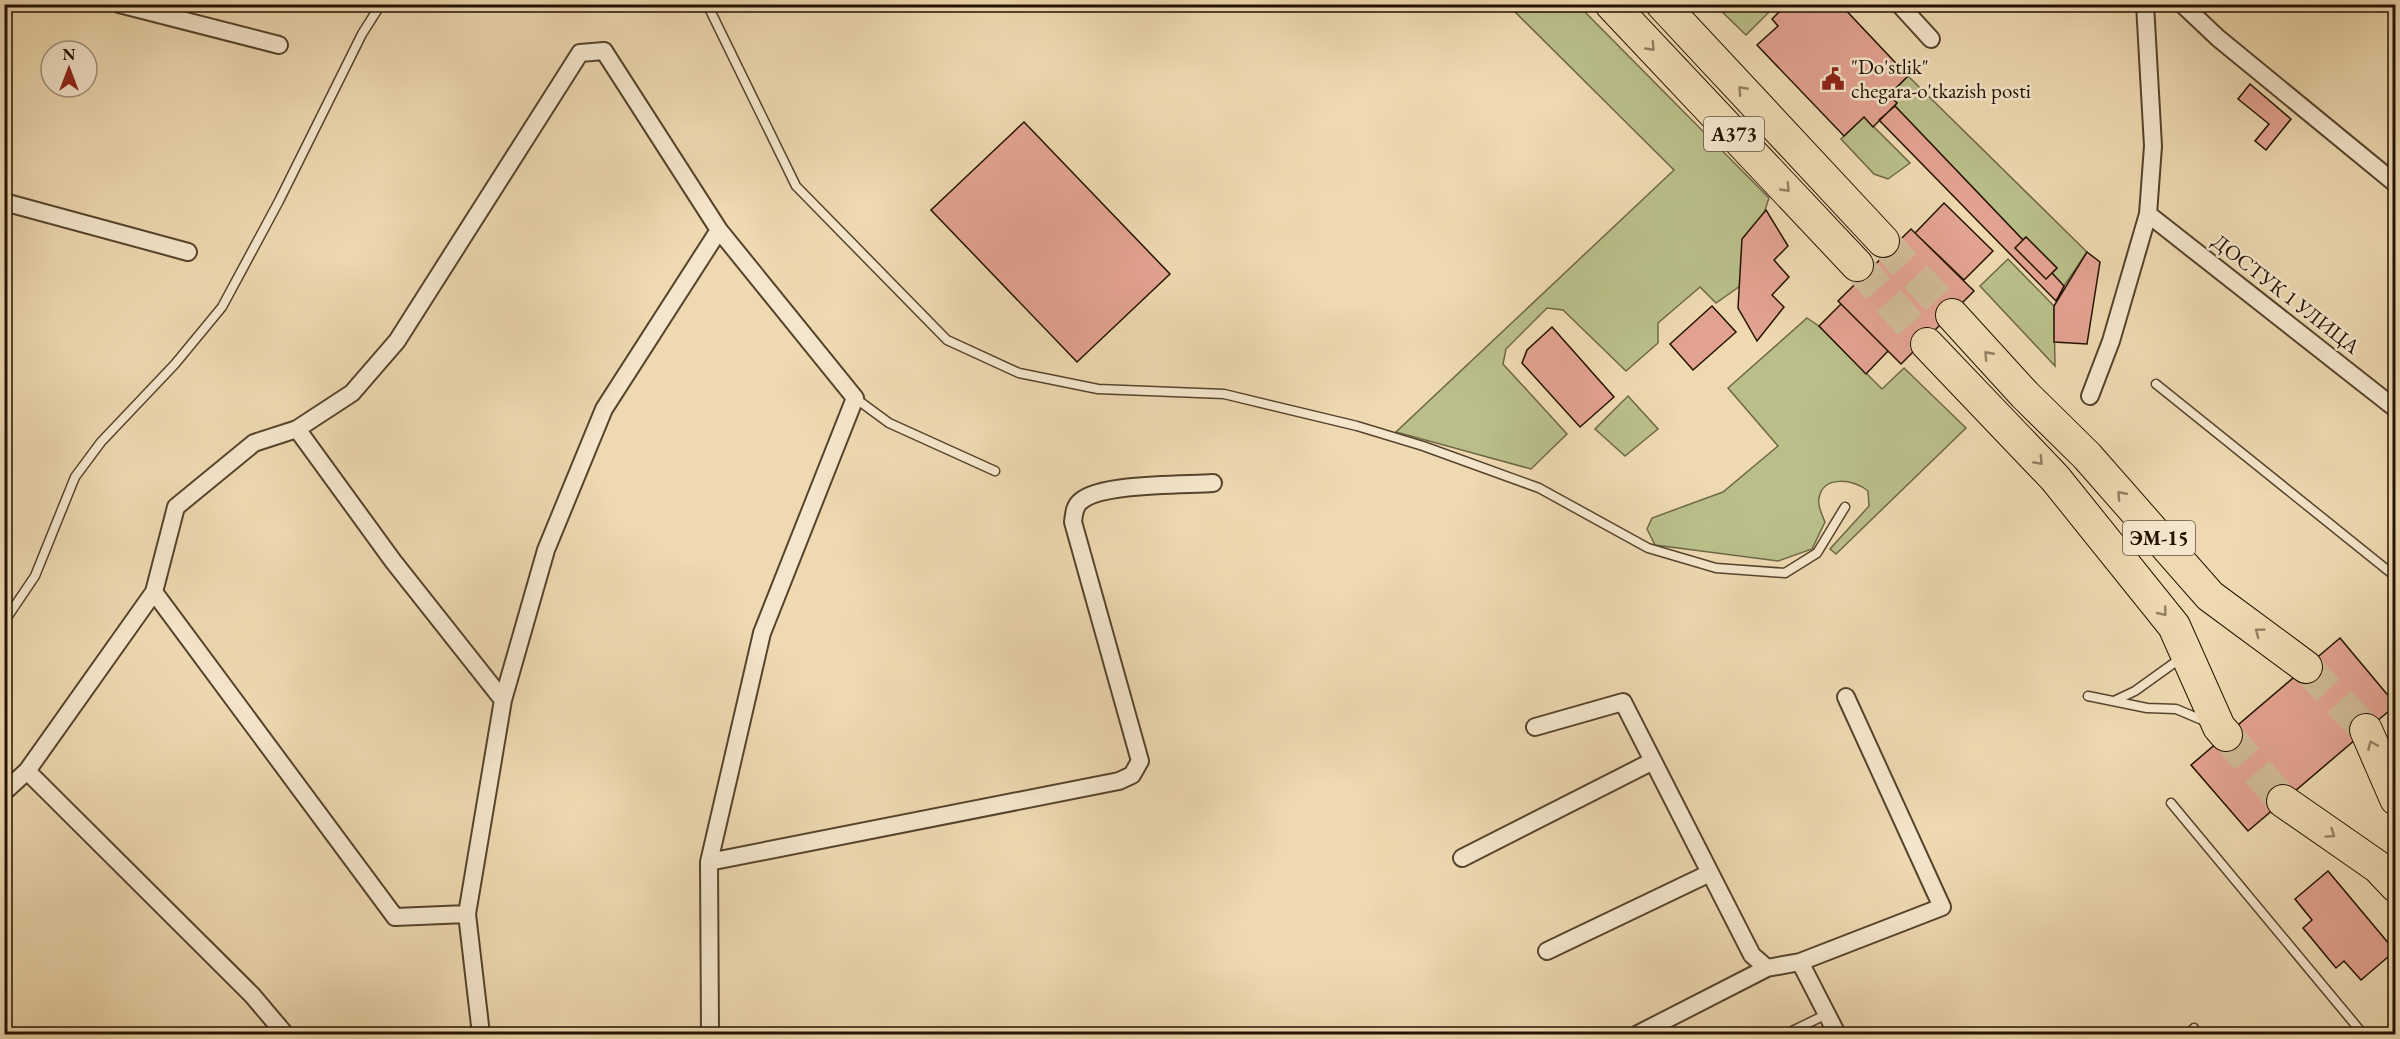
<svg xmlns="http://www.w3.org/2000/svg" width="2400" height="1039" font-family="'EB Garamond',serif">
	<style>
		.green { fill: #babf8a; stroke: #6e6845; stroke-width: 1.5 }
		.building { fill: #e3a391; stroke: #231200; stroke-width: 1.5 }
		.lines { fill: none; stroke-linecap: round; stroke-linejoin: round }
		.highway-tunnel { stroke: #d0bb96; stroke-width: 32; stroke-dasharray: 32 16; stroke-linecap: butt }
		.lane-casing { stroke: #56442c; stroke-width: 11 }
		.street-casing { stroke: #56442c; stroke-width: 20 }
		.highway-casing { stroke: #231200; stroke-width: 34 }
		.lane { stroke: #f4e6cc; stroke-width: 8 }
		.street { stroke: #f4e6cc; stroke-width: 16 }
		.highway { stroke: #eed9b0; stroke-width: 32 }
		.oneway { stroke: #937f61 }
		.labels { text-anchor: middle; stroke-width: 5; stroke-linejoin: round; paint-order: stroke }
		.shield { fill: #f4e6cc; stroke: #62523d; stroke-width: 1.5 }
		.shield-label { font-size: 20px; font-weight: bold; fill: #231200 }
		.poi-label { font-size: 21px; fill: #231200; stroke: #f4e6cc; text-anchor: start }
		.street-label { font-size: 21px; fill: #231200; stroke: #f4e6cc }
	</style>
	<rect width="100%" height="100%" fill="#eed9b0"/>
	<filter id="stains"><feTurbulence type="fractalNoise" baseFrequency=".00333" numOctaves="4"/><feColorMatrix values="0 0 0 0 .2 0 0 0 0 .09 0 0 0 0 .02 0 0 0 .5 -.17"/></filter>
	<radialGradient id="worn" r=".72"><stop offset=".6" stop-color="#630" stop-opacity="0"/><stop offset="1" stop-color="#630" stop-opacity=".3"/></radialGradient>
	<path class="green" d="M1508,5H1578L1769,198L1740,286L1716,303L1700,287L1658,323V343L1626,371L1563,310L1547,308L1506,349L1503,364L1567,434L1531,469L1396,432L1674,170Z
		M1773,5L1775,6L1746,35L1715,5Z
		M1908,76L2087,252L2064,286L2052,273L2057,268L2026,237L2023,240L1895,106L1897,103L1889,95Z
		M1864,117L1910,163L1888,179L1874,174L1841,139Z
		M2008,259L2054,306L2055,366L1980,286Z
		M1807,318L1819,326L1882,389L1904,368L1966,428L1836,554L1830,549L1869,506L1868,491C1854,479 1823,475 1819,498C1817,505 1822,515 1825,522L1812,549L1778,561L1655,545L1647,529L1652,518L1723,492L1778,446L1728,388Z
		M1628,396L1658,429L1625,456L1595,429Z"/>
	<path class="building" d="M1787,4H1840L1908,76L1889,95L1897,103L1873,127L1864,117L1844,136L1757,45L1778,26L1772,19Z
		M2250,84L2291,119L2266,150L2255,141L2269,124L2238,99Z
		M1895,106L2023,240L2015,248L2046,279L2052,273L2064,286L2056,301L1879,120Z
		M1024,122L1170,274L1077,362L931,210Z
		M1944,203L1993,251L1964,280L1915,233Z
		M1766,210L1788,246L1774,260L1789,277L1772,295L1784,307L1757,341L1738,308L1742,239Z
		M1911,229L1974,291L1901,364L1838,301Z
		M2026,237L2057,268L2046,279L2015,248Z
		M2087,252L2100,262L2087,344L2054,342V306Z
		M1841,304L1888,351L1866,374L1819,326Z
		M1712,306L1736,332L1693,370L1670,344Z
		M1552,327L1614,397L1580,427L1522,363L1527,350Z
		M2340,638L2396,705L2248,831L2191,765Z
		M2328,871L2395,951L2361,980L2344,961L2336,968L2303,928L2312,920L2295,899Z"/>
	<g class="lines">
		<path class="highway-tunnel" d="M1883,241L1952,315
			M1857,265L1927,344
			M2306,667L2366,730
			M2226,735L2283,801"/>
		<g class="lane-casing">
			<path id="lane" d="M707,4L796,186L947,340L1019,373L1098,389L1224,394L1357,426L1423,446L1539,488L1648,548L1716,568L1785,573L1817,553L1845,507
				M2156,384L2396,577
				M855,398L889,423L995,471
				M4,622L35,576L75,477L101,442L175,364L222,307L279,201L362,34L381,4
				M2088,696L2147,708L2176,709L2207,722
				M2116,700L2135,691L2181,658
				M2171,803L2363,1034
				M1786,1034L1827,1014
				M2189,1034L2194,1028"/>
		</g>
		<g class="street-casing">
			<path id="street" d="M119,4L279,45
				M1899,4L1931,39
				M2182,4L2218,38L2396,184
				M4,202L188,252
				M2148,214L2396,409
				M2090,396L2111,341L2148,214L2153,146L2145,4
				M297,429L393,561L503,700
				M154,592L395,917L467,914
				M1535,727L1623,702L1752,955L1767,968L1800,962L1942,907L1846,697
				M27,771L252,995L285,1034
				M4,792L27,771L154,592L176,507L254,443L297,429L352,393L397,341L580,53L604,51L719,230L855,398L762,633L709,862L710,1034
				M1462,858L1653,761
				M709,862L1119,781L1132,775L1140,761L1073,522C1074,515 1074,506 1081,501C1101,483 1185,485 1213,483
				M1547,951L1710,873
				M1800,962L1837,1034
				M481,1034L467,914L503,700L546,550L604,409L719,230
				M1638,1034L1767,968"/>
		</g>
		<g class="highway-casing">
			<path id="highway" d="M1611,4L1857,265
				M1662,4L1883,241
				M1952,315L2025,395L2087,456L2210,596L2306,667
				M1927,344L2055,478L2174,626L2219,727L2226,735
				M2366,730L2396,799
				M2283,801L2378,867L2396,886"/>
		</g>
		<use href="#lane" class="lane"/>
		<use href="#street" class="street"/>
		<use href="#highway" class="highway"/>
	</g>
	<defs><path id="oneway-chevron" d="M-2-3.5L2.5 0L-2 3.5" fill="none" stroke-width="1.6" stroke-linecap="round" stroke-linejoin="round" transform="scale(1.5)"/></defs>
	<g class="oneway">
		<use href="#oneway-chevron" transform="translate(1651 47) rotate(46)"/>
		<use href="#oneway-chevron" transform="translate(1742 90) rotate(-133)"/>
		<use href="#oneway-chevron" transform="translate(1786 188) rotate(46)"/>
		<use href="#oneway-chevron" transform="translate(1988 355) rotate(-132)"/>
		<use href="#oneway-chevron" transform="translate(2039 461) rotate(47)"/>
		<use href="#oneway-chevron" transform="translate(2121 495) rotate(-132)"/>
		<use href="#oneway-chevron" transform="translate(2163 612) rotate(51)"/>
		<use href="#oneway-chevron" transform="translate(2259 632) rotate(-143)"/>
		<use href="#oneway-chevron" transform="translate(2372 745) rotate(-113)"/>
		<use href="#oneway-chevron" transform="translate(2331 834) rotate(35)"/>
	</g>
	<defs>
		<g id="civic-bare" transform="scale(1.8)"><path d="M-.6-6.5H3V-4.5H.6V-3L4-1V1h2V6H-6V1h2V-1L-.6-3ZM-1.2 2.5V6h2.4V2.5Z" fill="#8f2418" stroke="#f4e6cc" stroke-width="2.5" paint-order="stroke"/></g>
	</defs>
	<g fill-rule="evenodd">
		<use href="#civic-bare" x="1833" y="79"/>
	</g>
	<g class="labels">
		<g class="shield">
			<rect x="1704" y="117" width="60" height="34" rx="4.5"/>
			<rect x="2123" y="521" width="72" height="34" rx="4.5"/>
		</g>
		<g class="shield-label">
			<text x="1734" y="141">A373</text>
			<text x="2159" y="545">ЭМ-15</text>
		</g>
		<g class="poi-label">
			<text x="1851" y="74">"Do'stlik"<tspan x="1851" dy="24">chegara-o'tkazish posti</tspan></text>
		</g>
		<g class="street-label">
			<text transform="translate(2286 294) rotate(38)" y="7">ДОСТУК 1 УЛИЦА</text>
		</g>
	</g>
	<rect width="2400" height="1039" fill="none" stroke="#eed9b0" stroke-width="24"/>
	<rect x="6" y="6" width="2388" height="1027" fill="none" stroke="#231200" stroke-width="3"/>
	<rect x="12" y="12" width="2376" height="1015" fill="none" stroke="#231200" stroke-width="1.5"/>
	<g transform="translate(69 69)"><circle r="28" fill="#f4e6cc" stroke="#a0917a" stroke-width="1.5"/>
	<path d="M0-4.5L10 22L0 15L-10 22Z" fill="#8f2418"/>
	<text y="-9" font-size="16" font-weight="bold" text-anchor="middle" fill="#231200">N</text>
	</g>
	<rect width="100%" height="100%" filter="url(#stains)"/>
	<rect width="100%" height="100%" fill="url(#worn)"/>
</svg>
